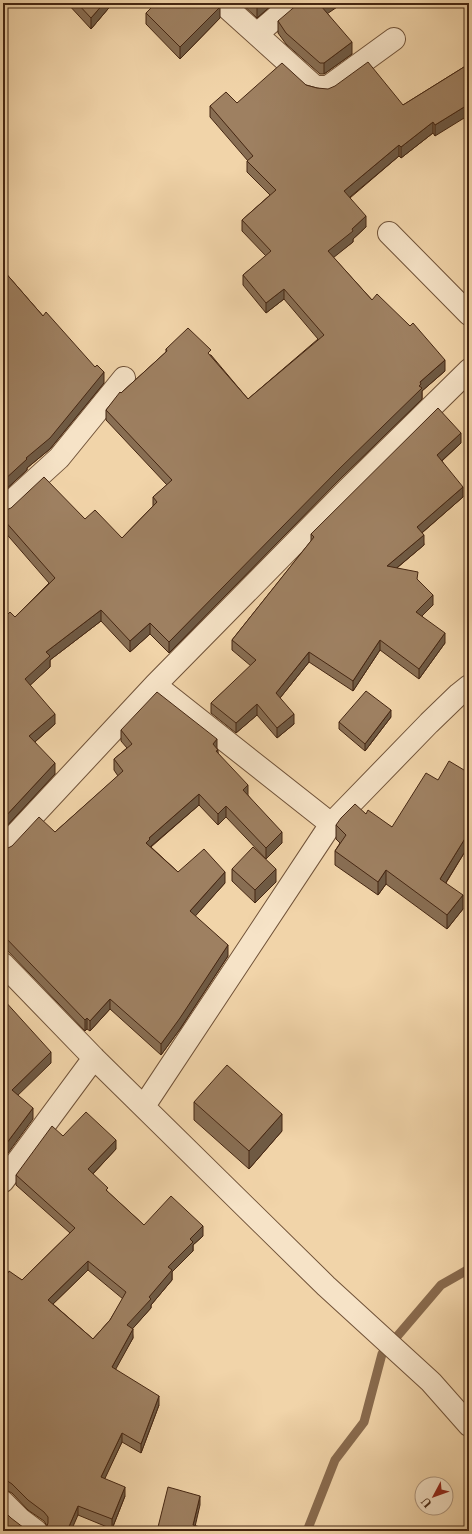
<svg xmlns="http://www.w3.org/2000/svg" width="472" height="1534" font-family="'Libre Caslon Text',serif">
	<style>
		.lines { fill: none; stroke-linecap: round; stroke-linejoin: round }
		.stream { stroke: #896b4e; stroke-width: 9 }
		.minor-casing { stroke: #705238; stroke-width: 24 }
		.minor { stroke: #f6e3c7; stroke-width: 22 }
		.wall { fill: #886e53; stroke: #452612; fill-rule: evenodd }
		.shaded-wall { fill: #6f5a44; stroke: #452612 }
		.building { fill: #9e8061; stroke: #452612; fill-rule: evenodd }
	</style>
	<rect width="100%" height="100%" fill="#f1d4a9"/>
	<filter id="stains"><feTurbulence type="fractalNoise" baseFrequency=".005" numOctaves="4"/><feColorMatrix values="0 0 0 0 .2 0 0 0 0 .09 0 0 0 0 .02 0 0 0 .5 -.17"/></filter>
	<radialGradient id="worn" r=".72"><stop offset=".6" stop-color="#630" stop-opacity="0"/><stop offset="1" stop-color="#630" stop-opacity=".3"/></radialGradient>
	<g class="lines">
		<path class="stream" d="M307,1531L335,1460L364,1422L382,1354L441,1285L469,1269"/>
		<g class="minor-casing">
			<path id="minor" d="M222,3L314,86L319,87H328L394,39
				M257,34L293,3
				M389,233L469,314
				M3,509L59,458L124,378
				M155,685L331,824
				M3,848L155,685L348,489L469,370
				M3,964L94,1058L326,1286L431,1382L469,1425
				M144,1106L331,824L429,723L459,694L469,686
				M3,1181L94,1058
				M3,1502L20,1519L36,1531"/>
		</g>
		<use href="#minor" class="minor"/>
	</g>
	<path class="wall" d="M67,3H113L91,29Z
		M241,3H274L257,18Z
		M146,13L220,18L180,59L146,24Z
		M328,14L352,54L324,74H320L286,44L278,33V21Z
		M464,67L435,136L433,133L401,158L399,156L350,198L366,227L353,239V242L333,257L372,300L445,371L422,391V399L339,480L169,653L150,634L130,652L101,621L50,660V667L30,685L55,724L35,742L55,774L3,830L15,617L49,583L3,530V519H85L122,538L153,506V497L167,485L106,420V410L121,393L166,352V349L211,355L248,399L318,339L284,299L266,313L243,285V275L266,256L242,231V220L270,195L247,172V161H248L210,117V106L237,103L306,85L317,88L403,105Z
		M3,270L43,316L104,383L50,449L27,468V470L3,492Z
		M461,443L442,461L463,497L422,533L424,545L397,568L418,580L433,605L422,616L445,643L419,679L380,650L353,691L309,662L280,698L294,724L277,738L257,715L236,733L211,713V703L251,666L232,650V640L311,541V534Z
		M391,717L365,751L339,729V722Z
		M121,730L217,749L218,753L282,843L266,859L226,817L218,825L199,805L151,847L178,872L225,883L195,916L228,956L180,1029L161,1055L110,1009L90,1031L87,1029L85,1031L3,946V849H6L55,832L118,776L114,770V759L127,748L121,741Z
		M366,814L392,827L469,845L446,883L463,909L447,929L386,884L378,895L335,865V851L340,843L336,839V825Z
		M232,869L276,882L255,903L232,881Z
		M194,1102L282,1131L249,1169L194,1120Z
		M63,1136L116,1149L93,1174L108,1192L144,1225L203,1236L193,1245V1251L172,1272V1280L151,1305V1308L132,1329L133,1338L115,1369L159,1405L141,1453L122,1442L104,1479L125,1496L112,1529L78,1515L46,1529L47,1526L44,1521L28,1510L12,1493L6,1490H3V1269L8,1273L22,1280L70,1233L16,1185V1175ZM88,1270L123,1299L110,1320L93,1339L53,1304Z"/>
	<path class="shaded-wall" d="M104,3H113L91,29V18Z
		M260,3H274L257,18V6Z
		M327,3H343L321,18V6Z
		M220,7V18L180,59V47Z
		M352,42V54L324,74V63Z
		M469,104V115L435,136V125Z
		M433,122V133L401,158V147Z
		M399,145V156L344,202V191Z
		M366,216V227L353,239V242L328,262V251Z
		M284,289V299L266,313V303Z
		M445,360V371L422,391V399L339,480L169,653V642L420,382Z
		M104,372V383L50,449L27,468V470L3,492V481L26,458Z
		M461,433V443L437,465V455Z
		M463,487V497L417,537V527Z
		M424,535V545L387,576V566Z
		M433,595V605L416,622V612Z
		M101,610V621L50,660V667L25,690V679L46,652Z
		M150,623V634L130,652V641Z
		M445,633V643L419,679V669Z
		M380,640V650L353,691V681Z
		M309,652V662L276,703V693Z
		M257,704V715L236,733V723Z
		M391,710V717L365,751V744Z
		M55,714V724L29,747V736Z
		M294,714V724L277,738V728Z
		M217,739V750H218V760L213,744Z
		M55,763V774L3,830V819Z
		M248,785V796L243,801V790Z
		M199,794V805L150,847L146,843L149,838Z
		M226,806V817L218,825V814Z
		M282,832V843L266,859V848Z
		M469,832V845L440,892V879Z
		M276,869V882L255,903V890Z
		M386,870V884L378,895V882Z
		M225,872V883L190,922V911Z
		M463,895V909L447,929V915Z
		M228,945V956L180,1029L161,1055V1044Z
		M110,999V1009L90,1031V1021Z
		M87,1018V1029L85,1031V1020Z
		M51,1052V1063L12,1101V1090Z
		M33,1108V1119L3,1160V1148Z
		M282,1114V1131L249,1169V1151Z
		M116,1140V1149L88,1179V1169Z
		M203,1226V1236L193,1245V1251L172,1272V1280L151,1305V1308L127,1335V1325L149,1297L168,1267L190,1239Z
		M88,1261V1270L48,1309V1300Z
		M133,1329V1338L112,1376V1367Z
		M159,1396V1405L141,1453V1444Z
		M122,1433V1442L101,1487V1477Z
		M125,1487V1496L112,1529V1519Z
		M200,1496V1505L194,1531L193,1525Z
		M78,1506V1515L71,1531H67Z"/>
	<path class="building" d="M77,3H104L91,18Z
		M156,3H216L220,7L180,47L146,13Z
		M254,3H260L257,6Z
		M299,3H327L321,6L352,42L324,63H320L286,33L278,21Z
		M368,62L403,105L464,67L469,74V104L435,125L433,122L401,147L399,145L344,191L366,216L352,229L353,231L328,251L372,300L377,294L410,326L413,323L445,360L420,382L421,384L419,386L422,388L339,469L169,642L150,623L130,641L101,610L46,652L50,656L25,679L55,714L29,736L55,763L3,819V619L10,612L15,617L55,578L3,519V510H6L11,508L44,477L85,519L95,510L122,538L157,502L153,497L172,480L106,410L120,392L121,393L167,351L166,349L188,328L211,350L208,353L248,399L324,335L284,289L266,303L243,275L271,251L242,220L276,190L247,161L253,156L210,106L226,92L237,103L282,63L306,85L317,88L328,89L335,86Z
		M3,270L43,316L46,312L95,367L97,365L104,372L50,438L26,458L27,459L3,481V449L6,446L3,444Z
		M438,408L461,433L437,455L463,487L417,527L424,535L387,566L418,572L417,579L433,595L416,612L445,633L419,669L380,640L353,681L309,652L276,693L294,714L277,728L257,704L236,723L211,703L256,660L232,640L314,537L311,534Z
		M366,691L391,710L365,744L339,722Z
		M157,692L217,739L213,744L218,750L216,751L248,785L243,790L282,832L266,848L226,806L218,814L199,794L149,838L150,839L146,843L178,872L204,849L225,872L190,911L228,945L180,1018L161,1044L110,999L90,1021L87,1018L85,1020L3,935V849H6L12,846L39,817L55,832L123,771L114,759L132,744L121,730Z
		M449,761L469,773V832L440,879L463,895L447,915L386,870L378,882L335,851L346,835L336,825L341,818L355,804L366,814L368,810L392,827L426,773L438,780Z
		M253,847L276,869L255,890L232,869Z
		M3,999L51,1052L12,1090L33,1108L3,1148Z
		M227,1065L282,1114L249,1151L194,1102Z
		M86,1112L116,1140L88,1169L108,1188L106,1190L144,1225L171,1196L203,1226L190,1239L193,1242L168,1267L172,1270L149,1297L151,1299L127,1325L133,1329L112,1367L159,1396L141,1444L122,1433L101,1477L125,1487L112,1519L78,1506L67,1531H44L46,1529L48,1523V1517L44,1512L28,1500L12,1484L6,1480H3V1269L8,1273L9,1271L22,1280L75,1228L16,1175L52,1126L63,1136ZM88,1261L126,1292L110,1320L93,1339L48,1300Z
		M168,1487L200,1496L193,1525L207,1529L206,1531H157Z
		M3,1510L11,1518L28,1531H3Z"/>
	<rect width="472" height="1534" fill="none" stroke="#f1d4a9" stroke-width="16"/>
	<rect x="4" y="4" width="464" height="1526" fill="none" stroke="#452612" stroke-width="2"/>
	<rect x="8" y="8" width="456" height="1518" fill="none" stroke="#452612"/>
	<g transform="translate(434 1496) rotate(229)"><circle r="19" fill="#f6e3c7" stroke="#af977f"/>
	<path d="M0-3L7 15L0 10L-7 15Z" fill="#8f2418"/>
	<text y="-6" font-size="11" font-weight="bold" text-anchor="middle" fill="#452612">U</text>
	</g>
	<rect width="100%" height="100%" filter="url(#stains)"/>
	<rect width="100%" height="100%" fill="url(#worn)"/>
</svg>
